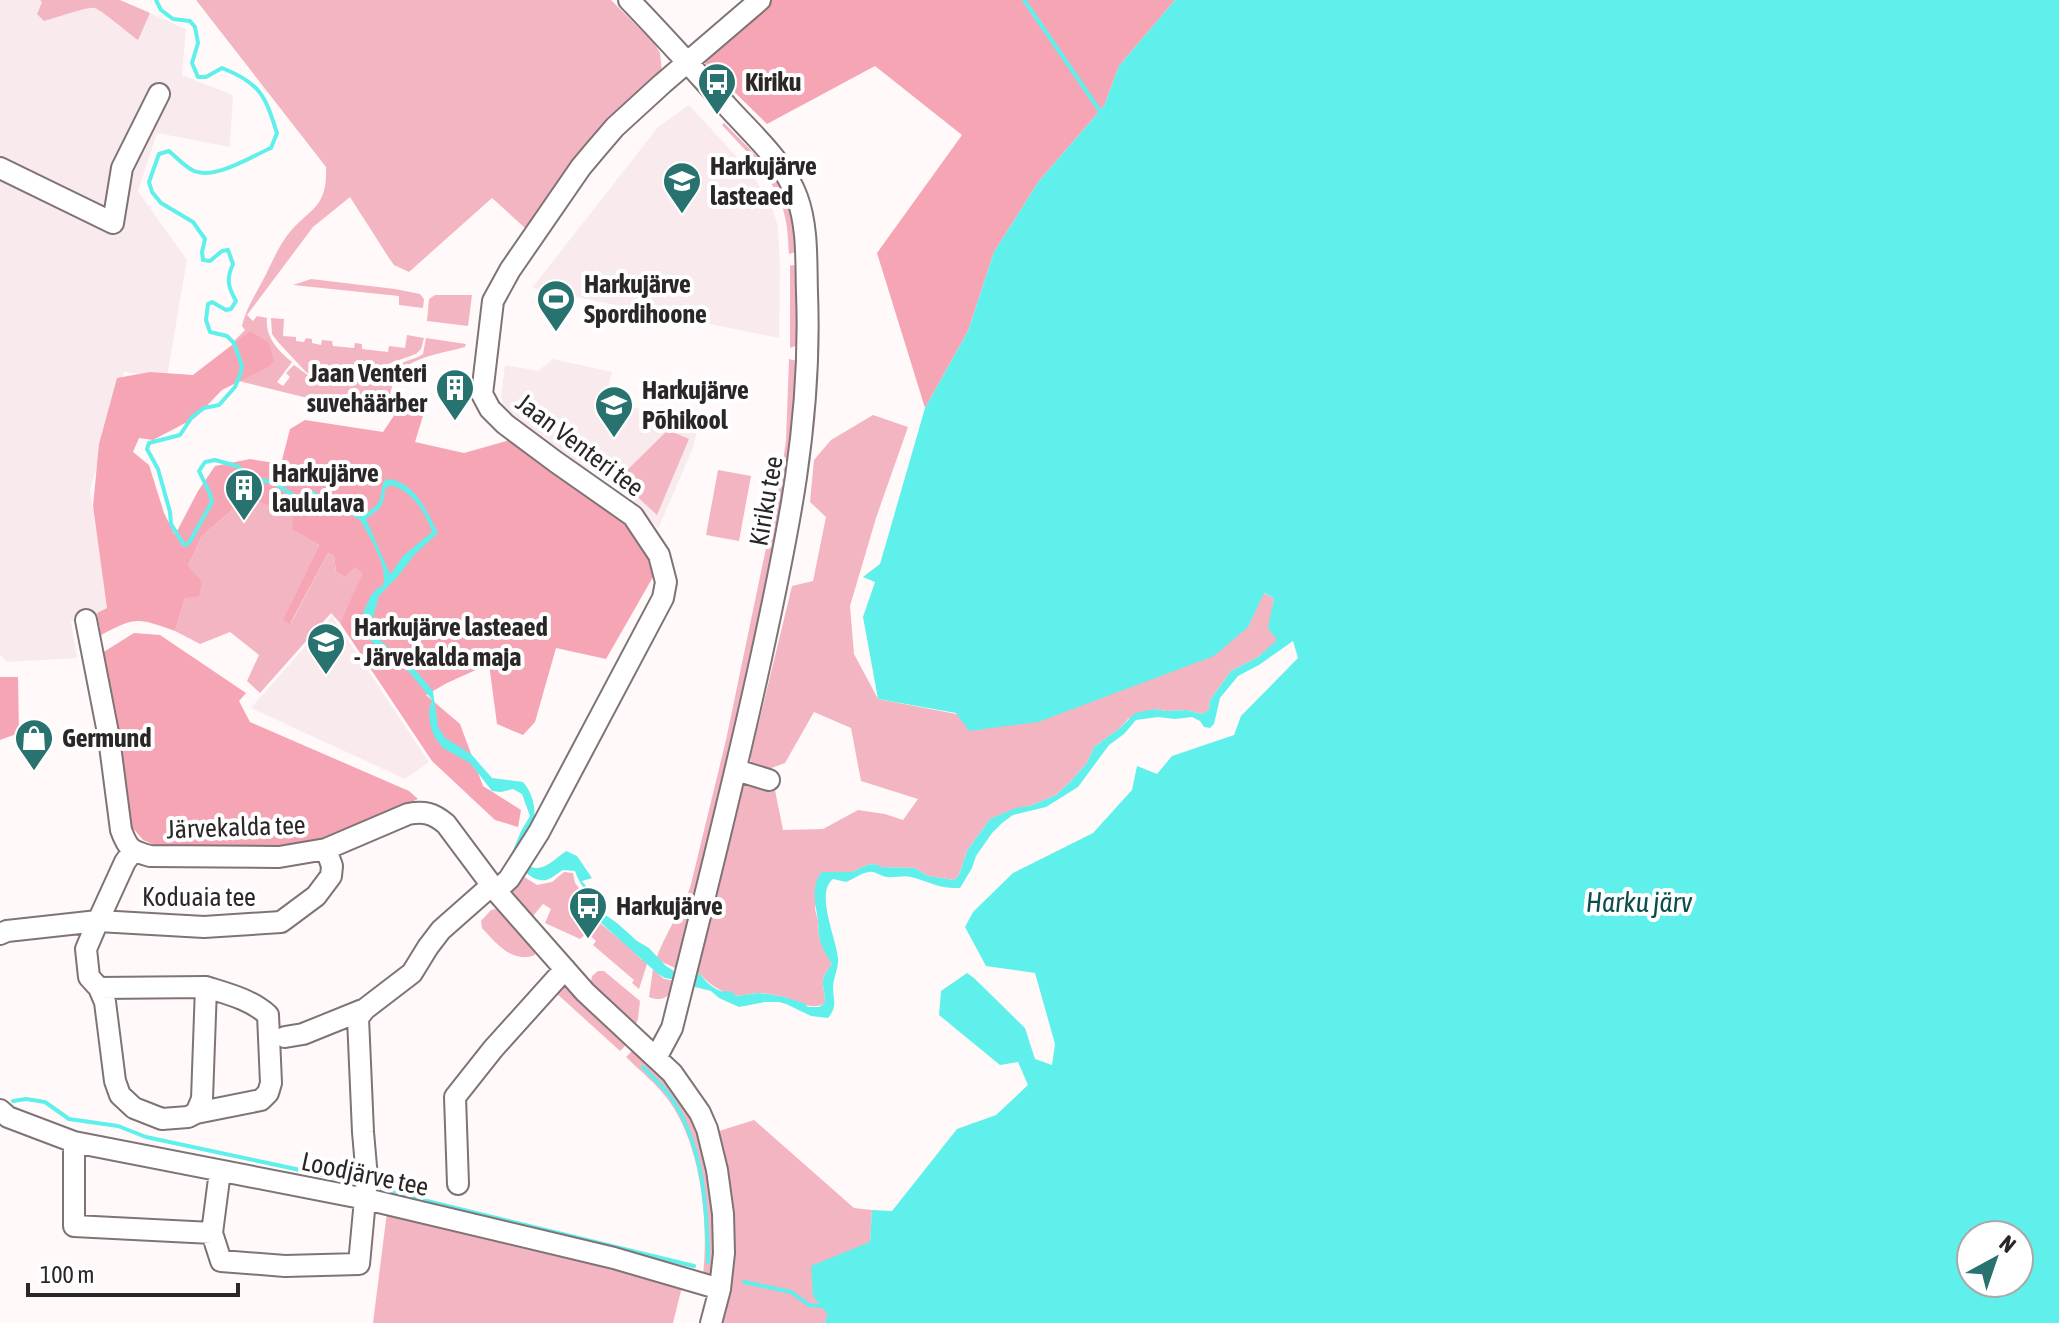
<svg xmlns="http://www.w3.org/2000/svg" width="2059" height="1323" font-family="'Asap Condensed',sans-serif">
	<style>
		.built { fill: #f9ebed }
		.green { fill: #f3b5c1 }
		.forest { fill: #f6a5b5 }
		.water { fill: #5ff0eb; fill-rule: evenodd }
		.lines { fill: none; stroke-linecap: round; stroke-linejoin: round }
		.stream { stroke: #5ff0eb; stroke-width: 4 }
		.minor-casing { stroke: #7f7375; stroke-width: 24 }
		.minor { stroke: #fff; stroke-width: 20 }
		.labels { text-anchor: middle; stroke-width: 8; stroke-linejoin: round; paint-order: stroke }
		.poi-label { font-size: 26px; font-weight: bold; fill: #2b2727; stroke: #fff; text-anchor: start }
		.street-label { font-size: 26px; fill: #2b2727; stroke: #fff }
		.water-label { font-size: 28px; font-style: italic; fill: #0c4e4c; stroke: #fff }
	</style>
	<rect width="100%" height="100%" fill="#fff9fa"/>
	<path class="built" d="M0,0H120L186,29L182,75L233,95L230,147L157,133L138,191L187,260L167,377L124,372L90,490L110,618L71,621L77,658L7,662L0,655Z
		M689,105L750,171L771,205L778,226L780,269L779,338L532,288L658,127Z
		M553,359L612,372L605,401L699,423L693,448L658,529L631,498L589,468L586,474L510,418L503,404L501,395L505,365L538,371Z
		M332,616L429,762L405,779L251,708Z"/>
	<path class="green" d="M40,0H120L150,13L138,40C128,33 104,12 95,8C88,6 53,19 44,21L37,14L42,2Z
		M196,0H611L654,43L660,53L662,72L576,164L525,228L492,198L409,272L394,265L389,258L350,197L313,227L247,315L253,321L257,316L267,318C265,337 278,351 292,362L277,382L283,386L290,377L286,373L294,365L313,379L334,377L366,380L377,376L390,367L418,357L423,354L426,338L466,344L465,347C444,353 413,356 398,374C387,387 394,413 372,414L239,381L242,378L239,347L234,341L245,330L242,326C246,309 255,295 263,280C270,267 276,252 284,240C305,208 328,213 326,167Z
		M724,123C766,166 795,187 796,252L789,254C788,242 788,229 785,217C778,181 746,151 722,125Z
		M792,265L798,266V345L790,348V266Z
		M311,279L395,289L420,294L424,299L423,308L399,305V296L293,285Z
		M435,295H472L468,326L427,321L429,299Z
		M271,318L284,319L283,336L296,337V341L304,342L306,338L312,339V343L321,345L322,340L332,341L333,346L354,348L355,343L362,344V349L388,352L389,346L405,348L407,335L424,338L421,349L416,354L388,364L371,376L335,374L314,377L306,372L278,342L272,334Z
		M789,359L797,361L792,455L765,603L679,970L656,959C665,934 680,913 690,888L726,740L781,476L786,440Z
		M873,415L908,427L876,518L850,606L854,654L878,699L956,714L1248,627L1263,593L1274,598L1269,628L1278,640L1258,657L1231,671L1210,700L1209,710L1202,714L1186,710L1166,711L1155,709L1128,719L1120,728L1094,747L1087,763L1071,781L1056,795L1030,806L1016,809L990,819L967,851L959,875L954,880L928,876L915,868L879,867L876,864L867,865L852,872H822L815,909L818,921L819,938L832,964C817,983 825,983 825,1003C812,1012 798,1000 783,997C775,995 766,993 758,993C748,994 741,997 732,995C718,990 710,985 700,974L691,976L742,789L750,779L775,790L783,830L823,829L858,810L885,814L903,820L918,799L861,781L851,728L814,712L785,763L763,771L750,767L751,755L792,586L813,581L826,517L810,502L814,460L831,440Z
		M668,430L689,439L657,515L618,479Z
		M718,470L751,476L739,541L706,535Z
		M246,498L294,514L293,529L319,545L284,619L291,623L328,553L334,556L336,572L345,577L355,566L364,573L340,623L331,613L260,693L247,681L259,655L230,632L200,644L175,631L185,598L188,566L202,536Z
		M564,872L573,873L575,883L585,896L584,906L590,915L628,946L642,960L648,961L639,989L632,983L634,980L593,945L596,941L587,933L580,939L545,923L551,909L543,904L533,916L527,912L511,896L518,873L537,885L552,882Z
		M495,909L504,913L534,948L535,955C512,964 496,943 482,928L481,921L491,910Z
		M653,969L664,979L676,981C671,995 665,1003 649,997Z
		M598,971H604L640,1001L638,1019L634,1028L590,985L592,976Z
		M564,985L570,987L629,1042L620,1051L555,992Z
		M635,1048C647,1060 664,1073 674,1088C709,1138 722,1213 712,1273L703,1275C709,1222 701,1145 669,1101C657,1084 640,1071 626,1057Z
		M754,1120L854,1208L872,1210L870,1242L824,1323H722C735,1281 738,1223 729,1180C726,1164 721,1148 716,1132Z
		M387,1212L682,1287L673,1323H373Z"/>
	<path class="forest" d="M771,0H1175L1119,66L1104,106L1039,181L994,252L968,331L925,408L877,253L962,135L875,66L767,124L705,63Z
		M250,331L269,343L274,361L268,367L222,390L195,418L153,440L139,438L133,452L149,465L164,513L175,535L198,491L215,466L250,459L281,464L290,429L305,420L383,432L401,405L412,400L425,409L415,442L464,453L510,440L618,515L657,570L606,659L556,648L535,722L523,735L497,724L489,664L447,683L426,695L460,724L483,786L521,810L518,827L495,820L432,761L340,623L363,573L355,567L345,577L336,572L334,556L328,553L290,624L283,620L319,545L292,529L293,514L246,498L202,536L188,566L202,582L199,596L185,598L175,631C138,618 137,616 101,635L97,613L107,608L93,506L99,444L117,378L150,372L193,375Z
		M134,633L160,635L246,693L239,701L250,722L409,791L418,799L321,840L281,849L159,847L143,840L131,826L102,653Z
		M0,677H18L19,733L0,740Z"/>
	<path class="water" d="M1175,0H2059V1323H824L828,1315L813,1296L811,1266L870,1242L872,1210L892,1211L957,1129L996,1115L1028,1085L1018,1062L1000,1065L939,1015L941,991L967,973L974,978L1025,1028L1035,1059L1052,1065L1055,1044L1035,973L986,966L965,927L973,912L1013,873L1093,833L1132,790L1137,766L1157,774L1172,756L1234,735L1241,716L1298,658L1293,641L1259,665L1238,676L1220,698L1214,724L1210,728L1204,727L1200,721L1192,717L1175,719L1158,717L1136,720L1124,734L1109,745L1078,787L1046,807L1013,815L1002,823L992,833L976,856L972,868L960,888C938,889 931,882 911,877C904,875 895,878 887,877C879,876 876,871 869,872C861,873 854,879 846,882L833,879C815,893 836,937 838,958C839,968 833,978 833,989C834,1002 837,1007 828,1018L811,1016L786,1004L779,1002H765L739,1007L719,998L711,991L695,987L689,982L665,978L657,973L591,914C586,906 589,904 587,896C586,890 578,881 575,871L563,870C559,872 556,875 551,878C534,887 522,867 510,858L521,831L530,816L522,794L513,789L501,792L492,791L470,763L443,748L434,736L430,723L429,711L432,700L411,674L361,633L360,628L362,616L370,597L377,588L382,587C391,570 368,534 359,518C367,512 377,508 380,499C383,490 380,487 386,479C415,481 426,510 438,533L415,554L398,576L379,596L369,631L417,672L433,691L438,727L445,738L471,754L492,778L523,782C544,807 531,835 525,864C542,875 553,860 566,851L577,856L592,878L582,881L593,895V901L601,912L617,923L637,941L649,948L666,966L677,973L691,976L700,974C708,984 717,994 731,991L736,996L758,993L768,994L784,997L804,1003L808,1007H819L825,1003C825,983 817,983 832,964C827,957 823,949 820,941C818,934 819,928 818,921C816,906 810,885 822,872H852L867,865L876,864L880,867L915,868L928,876L954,880L959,875L967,851L990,819L1016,808L1030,806L1056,795L1071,781L1087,763L1094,747L1120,728L1135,713L1155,709L1166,711L1186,710L1202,714L1209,710L1210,700L1231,671L1258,657L1277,640L1268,628L1274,598L1264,593L1248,627L1214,656L1038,722L969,731L956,713L878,699L863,617L875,582L863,577L880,564L925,408L968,331L994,252L1039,181L1104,106L1119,66ZM390,485C411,489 426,513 432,532L403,556L391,574L389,572L366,519C380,508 384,508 385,489ZM1971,1235H2019V1283H1971Z"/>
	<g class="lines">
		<path class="stream" d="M156,0L161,10L173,19L190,21L195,27L198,43L192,63L198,77H206L222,68C260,83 265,95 277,133L271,148C252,156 215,180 194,171C185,167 177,158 169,151L159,154L149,182L152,192L161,203L193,222L205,239L202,252L203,260L210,261L222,251L228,250L233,264C226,279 228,287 236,301L231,309L226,310L212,302L208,304L206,320L210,332L227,336L234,343L242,366L240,375L235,387L219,405L204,408L192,417L180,435L149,443L147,449L158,469L170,512L171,524L184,545L189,543L212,502L210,494L199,471L205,462L215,460L237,466L255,479L272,482L296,497L311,492L363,519
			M1024,0L1100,111
			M643,1067C652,1077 664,1087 672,1099C703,1146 707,1206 708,1262
			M13,1101L26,1099L45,1102L69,1119L118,1126L146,1137L361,1183
			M374,1185L423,1200L694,1266
			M744,1282L791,1292L809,1305L821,1306"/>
		<g class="minor-casing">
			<path id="minor" d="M629,0C663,35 695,71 727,106C752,134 784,161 797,197C808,227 806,261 807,293C812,421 788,534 761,658C734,782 703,905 672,1028L656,1058
				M0,168L113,223L122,168L159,94
				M86,620L109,738L121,830C128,849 131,851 150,856L279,857L326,849L408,814C424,811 433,813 446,824L496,891L585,992L672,1073L700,1113L707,1129L717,1170L723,1214L724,1253L720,1289L711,1323
				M736,770L769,780
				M133,851L125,862L98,921L204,927L281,922L316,896L331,876L332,866L326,849
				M496,891L509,879L539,832L663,598L666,582L659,555L633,516L556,462L505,424L490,409L482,394L493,301L510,270L581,167L597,148L615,127L662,84L760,0
				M98,921L86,949L89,977L99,988L105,1002L115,1081L120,1095L134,1108L162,1119L188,1117L196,1113L202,1099L206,987L99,988
				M0,934L7,931L98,921
				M285,1037L303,1034L365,1009
				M0,1110L8,1117L74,1142L366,1199L614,1258L720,1289
				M196,1113L261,1100L268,1093L271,1083L268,1015C250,999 228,994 206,987
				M74,1142V1226L212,1233L221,1261L285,1266L359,1264L367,1178L363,1132L358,1018L365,1009L412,973L428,947L441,930L492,885
				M458,1184L455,1097L493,1049L565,969
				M212,1233L220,1171"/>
		</g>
		<use href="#minor" class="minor"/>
	</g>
	<defs>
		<g id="bus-pin" transform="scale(2)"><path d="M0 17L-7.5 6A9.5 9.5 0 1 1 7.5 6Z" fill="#287270" stroke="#fff"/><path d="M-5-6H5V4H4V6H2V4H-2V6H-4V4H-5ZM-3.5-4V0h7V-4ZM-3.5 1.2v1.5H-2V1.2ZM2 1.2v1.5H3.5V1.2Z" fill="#fff"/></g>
		<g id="school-pin" transform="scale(2)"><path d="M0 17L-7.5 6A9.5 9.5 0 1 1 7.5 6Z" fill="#287270" stroke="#fff"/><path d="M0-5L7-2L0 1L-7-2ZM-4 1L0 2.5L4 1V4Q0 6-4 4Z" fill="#fff"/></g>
		<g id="stadium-pin" transform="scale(2)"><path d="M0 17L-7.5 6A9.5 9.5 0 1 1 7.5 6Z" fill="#287270" stroke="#fff"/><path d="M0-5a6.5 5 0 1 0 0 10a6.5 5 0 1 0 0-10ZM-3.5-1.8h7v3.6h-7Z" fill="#fff"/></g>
		<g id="building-pin" transform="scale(2)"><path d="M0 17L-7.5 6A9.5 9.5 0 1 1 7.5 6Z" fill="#287270" stroke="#fff"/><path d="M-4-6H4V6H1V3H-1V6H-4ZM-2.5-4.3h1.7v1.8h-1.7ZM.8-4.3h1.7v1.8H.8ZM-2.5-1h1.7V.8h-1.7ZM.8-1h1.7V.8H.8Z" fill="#fff"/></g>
		<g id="shop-pin" transform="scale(2)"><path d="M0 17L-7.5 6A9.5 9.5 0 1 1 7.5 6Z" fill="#287270" stroke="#fff"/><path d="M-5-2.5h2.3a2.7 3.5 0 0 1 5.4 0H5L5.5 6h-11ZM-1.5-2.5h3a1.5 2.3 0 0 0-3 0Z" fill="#fff"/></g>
	</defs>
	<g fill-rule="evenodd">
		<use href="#bus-pin" x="717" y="82"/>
		<use href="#school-pin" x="682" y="181"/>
		<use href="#stadium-pin" x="556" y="299"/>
		<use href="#building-pin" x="455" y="388"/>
		<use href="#school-pin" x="614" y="405"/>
		<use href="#building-pin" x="244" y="488"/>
		<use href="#school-pin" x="326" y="642"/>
		<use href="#shop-pin" x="34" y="738"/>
		<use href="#bus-pin" x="588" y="906"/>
	</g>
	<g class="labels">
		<g class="poi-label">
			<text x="745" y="91">Kiriku</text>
			<text x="710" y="175">Harkujärve<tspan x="710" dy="30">lasteaed</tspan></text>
			<text x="584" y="293">Harkujärve<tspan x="584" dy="30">Spordihoone</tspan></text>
			<text x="427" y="382" text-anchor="end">Jaan Venteri<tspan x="427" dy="30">suvehäärber</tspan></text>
			<text x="642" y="399">Harkujärve<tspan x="642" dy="30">Põhikool</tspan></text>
			<text x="272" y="482">Harkujärve<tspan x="272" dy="30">laululava</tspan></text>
			<text x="354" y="636">Harkujärve lasteaed<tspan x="354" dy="30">- Järvekalda maja</tspan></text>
			<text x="62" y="747">Germund</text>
			<text x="616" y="915">Harkujärve</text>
		</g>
		<g class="street-label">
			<text transform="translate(580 445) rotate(37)" y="9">Jaan Venteri tee</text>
			<text transform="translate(766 501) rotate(-80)" y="9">Kiriku tee</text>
			<text transform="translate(236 827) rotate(-2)" y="9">Järvekalda tee</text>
			<text x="199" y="906">Koduaia tee</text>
			<text transform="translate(365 1174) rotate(12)" y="9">Loodjärve tee</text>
		</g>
		<g class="water-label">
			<text x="1639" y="912">Harku järv</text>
		</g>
	</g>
	<g transform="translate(1995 1259) rotate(40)"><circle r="38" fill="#ffffff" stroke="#aaa9a9" stroke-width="2"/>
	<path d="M0-6L14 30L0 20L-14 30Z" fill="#287270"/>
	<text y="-12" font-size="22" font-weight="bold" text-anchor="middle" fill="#2b2727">N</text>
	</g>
	<path d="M28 1283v12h210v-12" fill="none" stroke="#2b2727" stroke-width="4"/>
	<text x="40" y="1283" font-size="24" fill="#2b2727" stroke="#ffffff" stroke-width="6" paint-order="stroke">100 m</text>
</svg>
